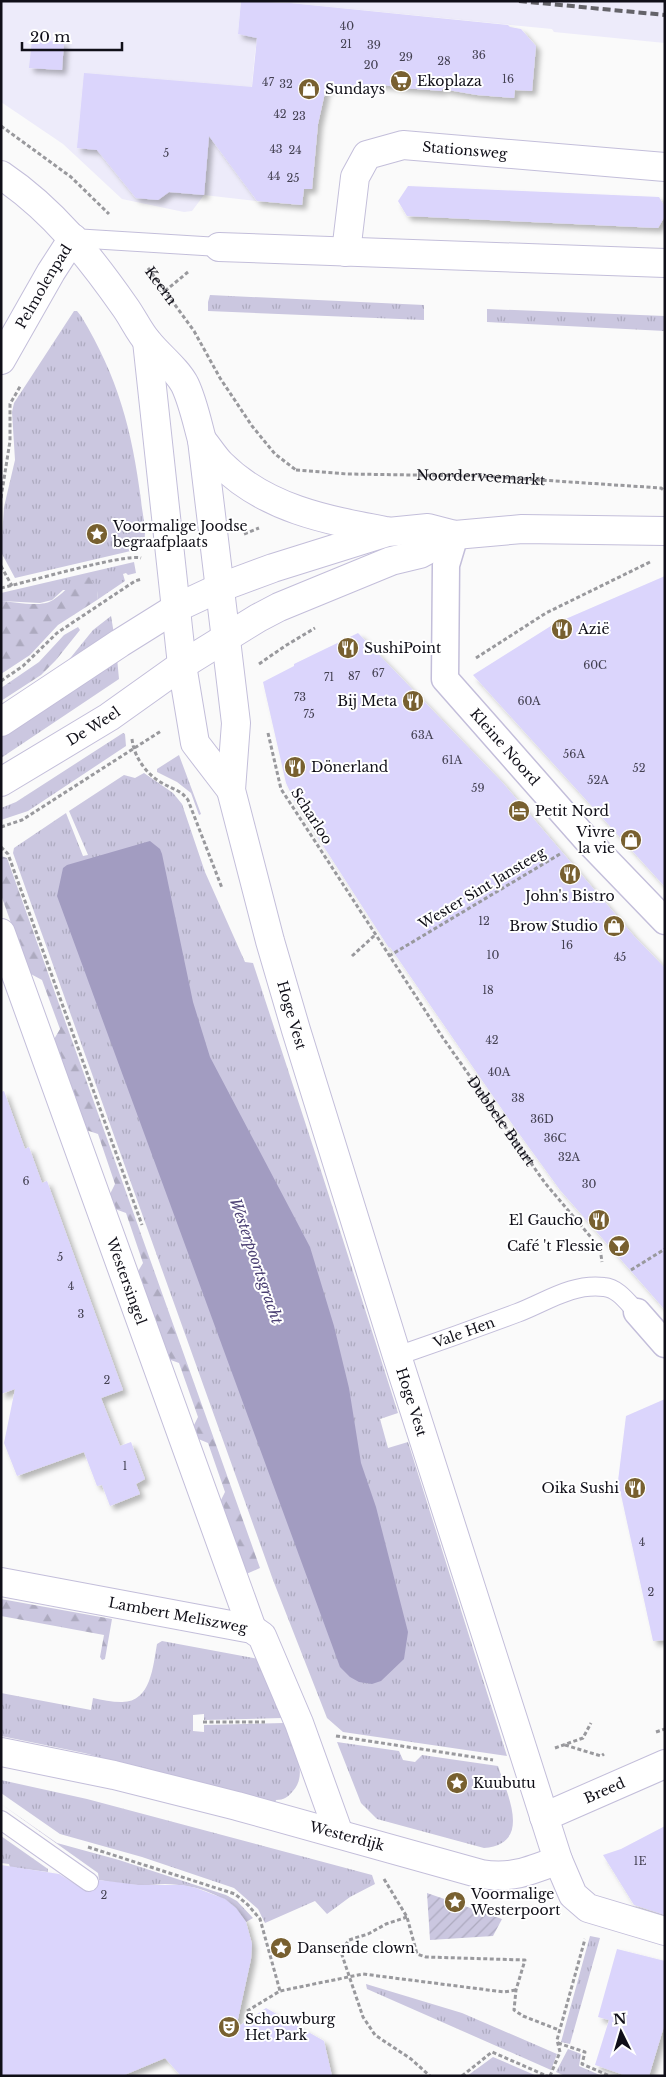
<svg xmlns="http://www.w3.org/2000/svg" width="666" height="2077" font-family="'Libre Baskerville',serif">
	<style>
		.built { fill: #edebfa }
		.grass { fill: url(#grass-tufts) }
		.forest { fill: url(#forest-firs) }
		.garden { fill: url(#garden-furrows) }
		.water { fill: #a29cc1 }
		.building { fill: #dbd5fc; filter: url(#shadow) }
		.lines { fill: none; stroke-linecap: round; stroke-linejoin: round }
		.service-casing { stroke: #c3beda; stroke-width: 20 }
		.pedestrian-casing { stroke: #c3beda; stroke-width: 29 }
		.minor-casing { stroke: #c3beda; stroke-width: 30 }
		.tertiary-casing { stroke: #c3beda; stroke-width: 30 }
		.path { stroke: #99999d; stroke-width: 3; stroke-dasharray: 4 2.5; stroke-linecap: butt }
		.service { stroke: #fff; stroke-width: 18 }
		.pedestrian { stroke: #fff; stroke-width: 26 }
		.minor { stroke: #fff; stroke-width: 28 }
		.tertiary { stroke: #fff; stroke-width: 28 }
		.rail { stroke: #646369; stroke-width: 4; stroke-dasharray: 8 4; stroke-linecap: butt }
		.labels { text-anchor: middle; stroke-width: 4; stroke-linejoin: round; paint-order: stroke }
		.number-label { font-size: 11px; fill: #434051 }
		.poi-label { font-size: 14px; fill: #100f18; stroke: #fff; text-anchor: start }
		.street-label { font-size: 14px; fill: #100f18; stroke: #fff }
		.water-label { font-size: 15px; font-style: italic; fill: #4c4174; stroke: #fff }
	</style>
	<defs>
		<pattern id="grass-tufts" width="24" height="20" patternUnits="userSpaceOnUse" patternTransform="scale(1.25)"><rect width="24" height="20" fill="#cbc7e0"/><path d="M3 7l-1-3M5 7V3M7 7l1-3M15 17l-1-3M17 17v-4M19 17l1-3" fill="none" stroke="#adaabf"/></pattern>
		<pattern id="forest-firs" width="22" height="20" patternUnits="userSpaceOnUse" patternTransform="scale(1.25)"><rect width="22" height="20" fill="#cbc7e0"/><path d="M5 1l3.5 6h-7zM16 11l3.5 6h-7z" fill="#adaabf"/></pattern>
		<pattern id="garden-furrows" width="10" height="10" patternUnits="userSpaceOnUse" patternTransform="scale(1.25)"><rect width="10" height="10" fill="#cbc7e0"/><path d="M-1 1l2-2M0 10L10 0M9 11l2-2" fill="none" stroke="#adaabf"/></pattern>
		<filter id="shadow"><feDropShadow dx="4.5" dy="4.5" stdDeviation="2.5" flood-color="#0004"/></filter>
	</defs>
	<rect width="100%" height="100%" fill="#fafafa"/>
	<path class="built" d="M1,1H241L238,34H240L241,26L260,28L255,52L244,169L254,187L253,196L257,201L204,195L192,211L184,212L122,199L63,144L1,102Z
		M270,1H665V43L554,32L552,29Z"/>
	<path class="grass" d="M210,295L424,305V320L208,311V302Z
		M487,309L665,316V331L487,322Z
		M74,311H77L81,316C118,377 132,430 141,500C142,513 147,529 144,542L139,549L135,550L15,578L1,552L4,507L15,460L12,412L14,403Z
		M134,562L136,573L128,575L126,573L123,574L125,581L97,600L98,591L63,590L52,600L40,603L1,601V593Z
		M111,616L114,634L63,667L93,630Z
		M117,658L119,679L1,758V734Z
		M123,733L125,734L126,746L28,811L1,820V808L16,802Z
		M179,755L201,814L199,815L191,793L177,782L157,772V769Z
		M144,773L173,793L182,804L205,872L245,962L253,963L323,1177L398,1413L380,1419L388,1448L408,1442L507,1756L343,1732L327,1718L273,1580L13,853L14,848L66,813L83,856L88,855L69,811L124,775L135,778Z
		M162,1641L259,1659L282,1718L204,1720V1714L193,1715V1731L204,1732V1725L284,1723C291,1743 310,1772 293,1791C288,1797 284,1800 276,1800L275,1804L84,1753L1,1736V1693L91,1710L93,1698C102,1700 112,1702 121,1702C151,1703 153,1666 157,1644Z
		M337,1742L399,1751L403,1760L415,1762L422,1755L498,1766C507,1794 533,1844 484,1848L377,1819L361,1803Z
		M1,1780L87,1799L372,1875L375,1884L350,1897L327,1914L315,1901L265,1923L258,1909L234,1888L142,1857L60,1834L1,1793Z
		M1,1804L57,1843L119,1860L226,1895L237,1901L253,1918L246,1922C228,1894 197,1885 165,1884C156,1884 146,1886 138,1885C125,1885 111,1882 99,1880L98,1873Z
		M1,1836L48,1869V1872L10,1867L9,1864L1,1863Z
		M590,1936L600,1938L570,2044L561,2042Z
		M366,1984L462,2013L557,2054L551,2070L367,1989Z
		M568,2049L581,2054L579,2066L602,2076H565L556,2072Z
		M493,2057L537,2076H467Z"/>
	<path class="forest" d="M90,577L98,591L97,600L58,625L30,655L1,674V601C16,602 41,608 53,600C67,591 73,579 90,577Z
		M78,627L80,630L56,660L41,675L1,701V688L39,662L64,635Z
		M1,856L7,858L260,1568L244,1575L220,1502L225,1492L208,1443L196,1438L193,1427L198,1417L179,1363L168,1359L137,1273L143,1263L126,1213L115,1209L110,1194L115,1184L98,1134L86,1130L53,1041L60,1029L42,980L29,973L1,895Z
		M1,1599L112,1619L105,1659L102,1660L100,1657L104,1635L1,1616Z"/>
	<path class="garden" d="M427,1893L502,1919L493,1936L430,1940Z"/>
	<path class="water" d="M150,841L160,849L162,854L193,1002L210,1057L310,1247L334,1326L349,1388L361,1463L376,1507L408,1632L404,1659L381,1681L372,1684L359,1682L350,1677L340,1667L57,896L63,868L67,865Z"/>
	<path class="building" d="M241,1L290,3L508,25L510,27L521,29L536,46L532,91L515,90L514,98L477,95L442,89V91L404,88L376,84L326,88L318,124L312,189H304L302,205L257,201L209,136L204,195L169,192L158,200L136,198L97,150L77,148L84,73L252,87L257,38L238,34Z
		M32,40L64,42L62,70L29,68Z
		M408,186L659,197L665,207V216L658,228L407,216L398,201Z
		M665,576V887L473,675L554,624Z
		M358,633L502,782L634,936L665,968V1310L560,1190L515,1128L390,947L389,948L295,802L286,783L263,682L294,666V664Z
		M4,1091L25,1149L29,1147L42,1183L47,1181L123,1390L101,1398L120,1446L131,1442L145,1479L136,1484L140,1494L110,1506L102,1485L97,1486L84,1452L17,1476L4,1443L15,1389L1,1394V1092Z
		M665,1399V1640L653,1641L618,1481L626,1416Z
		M665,1826V1915L634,1905L603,1855L621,1849Z
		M1,1865L59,1874L88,1892L97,1888L99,1880L138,1885H183L196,1888L225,1899L236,1908L246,1922L252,1944L251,1959L236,2028L266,2008L324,2041L332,2076H181L165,2058L122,2076H1Z
		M617,1949L665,1961V2023L649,2076H627L595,2065L609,2020L598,2017Z"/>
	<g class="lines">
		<g class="service-casing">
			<g id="service">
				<path d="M73,238L219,247"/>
				<path id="s4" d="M397,1356C438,1342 477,1328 517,1313C546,1302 572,1283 604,1287C618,1288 628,1303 637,1312"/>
				<path d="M1,1820L89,1882"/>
			</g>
		</g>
		<g class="pedestrian-casing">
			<g id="pedestrian">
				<path id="s5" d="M455,535L446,565L445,679L586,839L665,921"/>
				<path d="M637,1312L665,1344"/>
			</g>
		</g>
		<g class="minor-casing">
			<g id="minor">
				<path d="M219,247L665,263"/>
				<path id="s6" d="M346,252L355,177L367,155L403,145L665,167"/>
				<path id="s7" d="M1,360L51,272L73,238"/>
				<path id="s8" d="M1,933L252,1629"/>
				<path id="s9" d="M1,1582L252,1629L262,1636L299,1723L339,1834"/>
				<path d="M558,1860L573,1895L588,1908L665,1931"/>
			</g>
		</g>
		<g class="tertiary-casing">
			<g id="tertiary">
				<path id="s10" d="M1,175C53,210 90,257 125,307C133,318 139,332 148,342C159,356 177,369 185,385C193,402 197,422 202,440L236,723L231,790L270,941L296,1030L397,1356L558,1860C530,1871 511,1879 481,1874L237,1806L114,1775L1,1752"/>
				<path d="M147,341L182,665L195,743L231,790"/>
				<path d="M202,440C208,447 214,457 221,464C266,509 327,520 386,531"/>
				<path d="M1,722L120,643L176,608L219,588L273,568L388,532L428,528L455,535L522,529L665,531"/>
				<path id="s11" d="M1,782L109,717L182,665L258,618L279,607L391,561L420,554L455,535"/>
				<path id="s12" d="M544,1817L665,1764"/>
			</g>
		</g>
		<g class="path">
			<path d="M1,126L71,177L109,214"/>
			<path id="s1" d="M148,268L194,331L220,378L252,426L275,454L296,470"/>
			<path d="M165,291L188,272"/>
			<path id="s2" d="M296,470L347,474L480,476L661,488L665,491"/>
			<path d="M1,498L10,441V404L21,385"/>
			<path d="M244,534L259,528"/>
			<path d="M1,566L12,586"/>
			<path d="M1,588C24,583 126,553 141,558"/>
			<path d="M476,658L546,613L650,562"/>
			<path d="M259,664L285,646L315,628"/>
			<path d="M1,681L23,666L57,633L135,581L142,579"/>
			<path id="s3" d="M268,733L281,789L443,1038L545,1183L600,1248L602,1262"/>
			<path d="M132,739C134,757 146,774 162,783C172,789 181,790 188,800L222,888"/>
			<path d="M1,827L22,820L161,731"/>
			<path d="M1,847L8,854L142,1225"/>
			<path d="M352,956L375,935"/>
			<path d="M389,956L560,854"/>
			<path d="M631,1270L665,1249"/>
			<path d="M203,1722H265"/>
			<path d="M656,1732L665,1729"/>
			<path d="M336,1736L493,1760"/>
			<path d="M565,1745L601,1756L604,1754"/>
			<path d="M555,1748L583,1738L591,1723"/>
			<path d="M88,1847L235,1894L248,1905L260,1919L280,1991"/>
			<path d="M384,1879L407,1917L417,1954L426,1957L525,1960L516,1990L514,2010L523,2016L559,2030"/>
			<path d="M407,1917L386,1924L368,1934L349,1940L344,1947L342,1955L363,2017L375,2035L411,2059L430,2076"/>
			<path d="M247,2011L280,1991L363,1974L504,1992L516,1990"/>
			<path d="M558,2043L585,2052L582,2064L610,2076"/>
			<path d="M462,2076L492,2052L547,2076"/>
			<path d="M550,2076L560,2052L557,2040L585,1939"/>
		</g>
		<use href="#service" class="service"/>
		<use href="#pedestrian" class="pedestrian"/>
		<use href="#minor" class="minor"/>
		<use href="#tertiary" class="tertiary"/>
		<path class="rail" d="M519,1L665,15"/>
	</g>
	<defs>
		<g id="supermarket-disc" transform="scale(1.125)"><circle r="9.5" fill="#786030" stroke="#fff"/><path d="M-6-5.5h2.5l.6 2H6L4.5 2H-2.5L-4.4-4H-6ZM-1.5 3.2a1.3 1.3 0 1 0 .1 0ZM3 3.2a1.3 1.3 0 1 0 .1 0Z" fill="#fff"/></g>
		<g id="shop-disc" transform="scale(1.125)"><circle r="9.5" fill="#786030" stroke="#fff"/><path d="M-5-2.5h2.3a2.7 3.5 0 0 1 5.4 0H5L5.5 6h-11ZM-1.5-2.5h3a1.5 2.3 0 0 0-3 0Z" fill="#fff"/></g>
		<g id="sight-disc" transform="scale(1.125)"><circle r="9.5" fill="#786030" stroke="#fff"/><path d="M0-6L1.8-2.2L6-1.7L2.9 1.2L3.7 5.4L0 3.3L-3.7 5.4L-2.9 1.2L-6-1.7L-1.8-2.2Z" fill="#fff"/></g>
		<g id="restaurant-disc" transform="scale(1.125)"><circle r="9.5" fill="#786030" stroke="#fff"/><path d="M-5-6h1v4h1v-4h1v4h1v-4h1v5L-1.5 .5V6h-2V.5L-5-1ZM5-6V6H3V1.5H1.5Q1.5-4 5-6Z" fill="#fff"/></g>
		<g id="hotel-disc" transform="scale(1.125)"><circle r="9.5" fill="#786030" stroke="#fff"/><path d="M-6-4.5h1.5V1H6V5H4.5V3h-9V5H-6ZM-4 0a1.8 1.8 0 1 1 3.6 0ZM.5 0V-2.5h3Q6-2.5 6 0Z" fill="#fff"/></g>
		<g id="bar-disc" transform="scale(1.125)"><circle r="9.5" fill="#786030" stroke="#fff"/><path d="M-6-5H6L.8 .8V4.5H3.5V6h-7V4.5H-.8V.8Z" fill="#fff"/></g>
		<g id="theatre-disc" transform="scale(1.125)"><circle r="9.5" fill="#786030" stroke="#fff"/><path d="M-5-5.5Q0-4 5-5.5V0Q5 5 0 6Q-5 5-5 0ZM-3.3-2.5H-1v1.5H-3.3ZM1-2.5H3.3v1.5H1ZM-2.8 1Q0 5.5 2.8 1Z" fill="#fff"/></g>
	</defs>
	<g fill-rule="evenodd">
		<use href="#supermarket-disc" x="401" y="81"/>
		<use href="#shop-disc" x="309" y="89"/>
		<use href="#sight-disc" x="97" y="534"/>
		<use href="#restaurant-disc" x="562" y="629"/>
		<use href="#restaurant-disc" x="348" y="648"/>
		<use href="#restaurant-disc" x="413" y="701"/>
		<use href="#restaurant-disc" x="295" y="767"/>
		<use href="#hotel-disc" x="519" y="811"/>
		<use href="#shop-disc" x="631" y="840"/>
		<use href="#restaurant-disc" x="570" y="874"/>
		<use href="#shop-disc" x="614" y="926"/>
		<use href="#restaurant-disc" x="599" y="1220"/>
		<use href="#bar-disc" x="619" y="1246"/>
		<use href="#restaurant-disc" x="635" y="1488"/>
		<use href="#sight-disc" x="457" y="1783"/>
		<use href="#sight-disc" x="455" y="1902"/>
		<use href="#sight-disc" x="281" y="1948"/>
		<use href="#theatre-disc" x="229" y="2027"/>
	</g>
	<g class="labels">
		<g class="number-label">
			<text x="347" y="30">40</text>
			<text x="346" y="48">21</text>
			<text x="374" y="49">39</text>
			<text x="479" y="59">36</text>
			<text x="406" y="61">29</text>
			<text x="444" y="65">28</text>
			<text x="371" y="69">20</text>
			<text x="508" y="83">16</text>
			<text x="268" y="86">47</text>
			<text x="286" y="88">32</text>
			<text x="280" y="118">42</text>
			<text x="299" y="120">23</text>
			<text x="276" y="153">43</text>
			<text x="295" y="154">24</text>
			<text x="166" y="157">5</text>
			<text x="274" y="180">44</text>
			<text x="293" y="182">25</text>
			<text x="595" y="669">60C</text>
			<text x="378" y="677">67</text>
			<text x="354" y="680">87</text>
			<text x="329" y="681">71</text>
			<text x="300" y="701">73</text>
			<text x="529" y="705">60A</text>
			<text x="309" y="718">75</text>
			<text x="422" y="739">63A</text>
			<text x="574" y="758">56A</text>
			<text x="452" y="764">61A</text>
			<text x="639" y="772">52</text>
			<text x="598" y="784">52A</text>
			<text x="478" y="792">59</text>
			<text x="484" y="925">12</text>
			<text x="567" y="949">16</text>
			<text x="493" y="959">10</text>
			<text x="620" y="961">45</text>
			<text x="488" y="994">18</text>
			<text x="492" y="1044">42</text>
			<text x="499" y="1076">40A</text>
			<text x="518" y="1102">38</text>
			<text x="542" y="1123">36D</text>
			<text x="555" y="1142">36C</text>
			<text x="569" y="1161">32A</text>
			<text x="26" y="1185">6</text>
			<text x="589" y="1188">30</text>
			<text x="60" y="1261">5</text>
			<text x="71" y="1290">4</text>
			<text x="81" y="1318">3</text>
			<text x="107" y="1384">2</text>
			<text x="125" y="1470">1</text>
			<text x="642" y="1546">4</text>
			<text x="651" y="1596">2</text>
			<text x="640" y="1865">1E</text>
			<text x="104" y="1899">2</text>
		</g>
		<g class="poi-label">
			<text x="417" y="86">Ekoplaza</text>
			<text x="325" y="94">Sundays</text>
			<text x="113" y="531">Voormalige Joodse<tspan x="113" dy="16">begraafplaats</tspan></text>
			<text x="578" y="634">Azië</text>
			<text x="364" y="653">SushiPoint</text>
			<text x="397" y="706" text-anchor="end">Bij Meta</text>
			<text x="311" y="772">Dönerland</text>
			<text x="535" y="816">Petit Nord</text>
			<text x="615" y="837" text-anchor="end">Vivre<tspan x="615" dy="16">la vie</tspan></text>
			<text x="570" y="901" text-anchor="middle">John's Bistro</text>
			<text x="598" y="931" text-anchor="end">Brow Studio</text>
			<text x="583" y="1225" text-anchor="end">El Gaucho</text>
			<text x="603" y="1251" text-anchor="end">Café 't Flessie</text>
			<text x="619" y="1493" text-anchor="end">Oika Sushi</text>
			<text x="473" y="1788">Kuubutu</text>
			<text x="471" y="1899">Voormalige<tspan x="471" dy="16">Westerpoort</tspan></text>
			<text x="297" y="1953">Dansende clown</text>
			<text x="245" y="2024">Schouwburg<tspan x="245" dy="16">Het Park</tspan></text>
		</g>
		<g class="street-label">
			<text dy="5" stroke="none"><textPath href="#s6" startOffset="200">Stationsweg</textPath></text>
			<text dy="5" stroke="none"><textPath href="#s7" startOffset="85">Pelmolenpad</textPath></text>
			<text dy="5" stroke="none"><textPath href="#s1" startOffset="22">Keern</textPath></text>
			<text dy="5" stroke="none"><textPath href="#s2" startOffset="185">Noorderveemarkt</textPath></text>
			<text dy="5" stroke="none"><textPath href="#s11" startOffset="108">De Weel</textPath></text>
			<text dy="5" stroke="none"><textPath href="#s5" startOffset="236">Kleine Noord</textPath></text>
			<text transform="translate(312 816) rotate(57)" y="5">Scharloo</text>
			<text transform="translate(482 888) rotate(-31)" y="5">Wester Sint Jansteeg</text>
			<text dy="5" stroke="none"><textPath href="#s10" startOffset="924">Hoge Vest</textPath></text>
			<text dy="5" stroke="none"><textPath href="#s3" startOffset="456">Dubbele Buurt</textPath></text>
			<text dy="5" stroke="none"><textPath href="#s8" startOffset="370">Westersingel</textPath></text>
			<text dy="5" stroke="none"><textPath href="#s4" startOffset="71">Vale Hen</textPath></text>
			<text dy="5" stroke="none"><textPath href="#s10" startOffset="1329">Hoge Vest</textPath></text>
			<text dy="5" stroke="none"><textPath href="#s9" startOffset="180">Lambert Meliszweg</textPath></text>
			<text dy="5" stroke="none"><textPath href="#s12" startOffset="66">Breed</textPath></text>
			<text transform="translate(347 1836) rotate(15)" y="5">Westerdijk</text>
		</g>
		<g class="water-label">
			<text transform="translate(256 1261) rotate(71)" y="5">Westerpoortsgracht</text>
		</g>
	</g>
	<rect width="666" height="2077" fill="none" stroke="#100f18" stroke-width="5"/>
	<g transform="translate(621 2032) rotate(355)" stroke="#ffffff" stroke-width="4" paint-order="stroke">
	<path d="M0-4L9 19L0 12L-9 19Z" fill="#100f18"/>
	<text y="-8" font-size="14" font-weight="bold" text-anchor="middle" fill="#100f18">N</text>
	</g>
	<path d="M22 42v8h100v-8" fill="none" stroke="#100f18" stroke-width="2.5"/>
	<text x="30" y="42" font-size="15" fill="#100f18" stroke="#ffffff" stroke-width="4" paint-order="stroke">20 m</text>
</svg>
